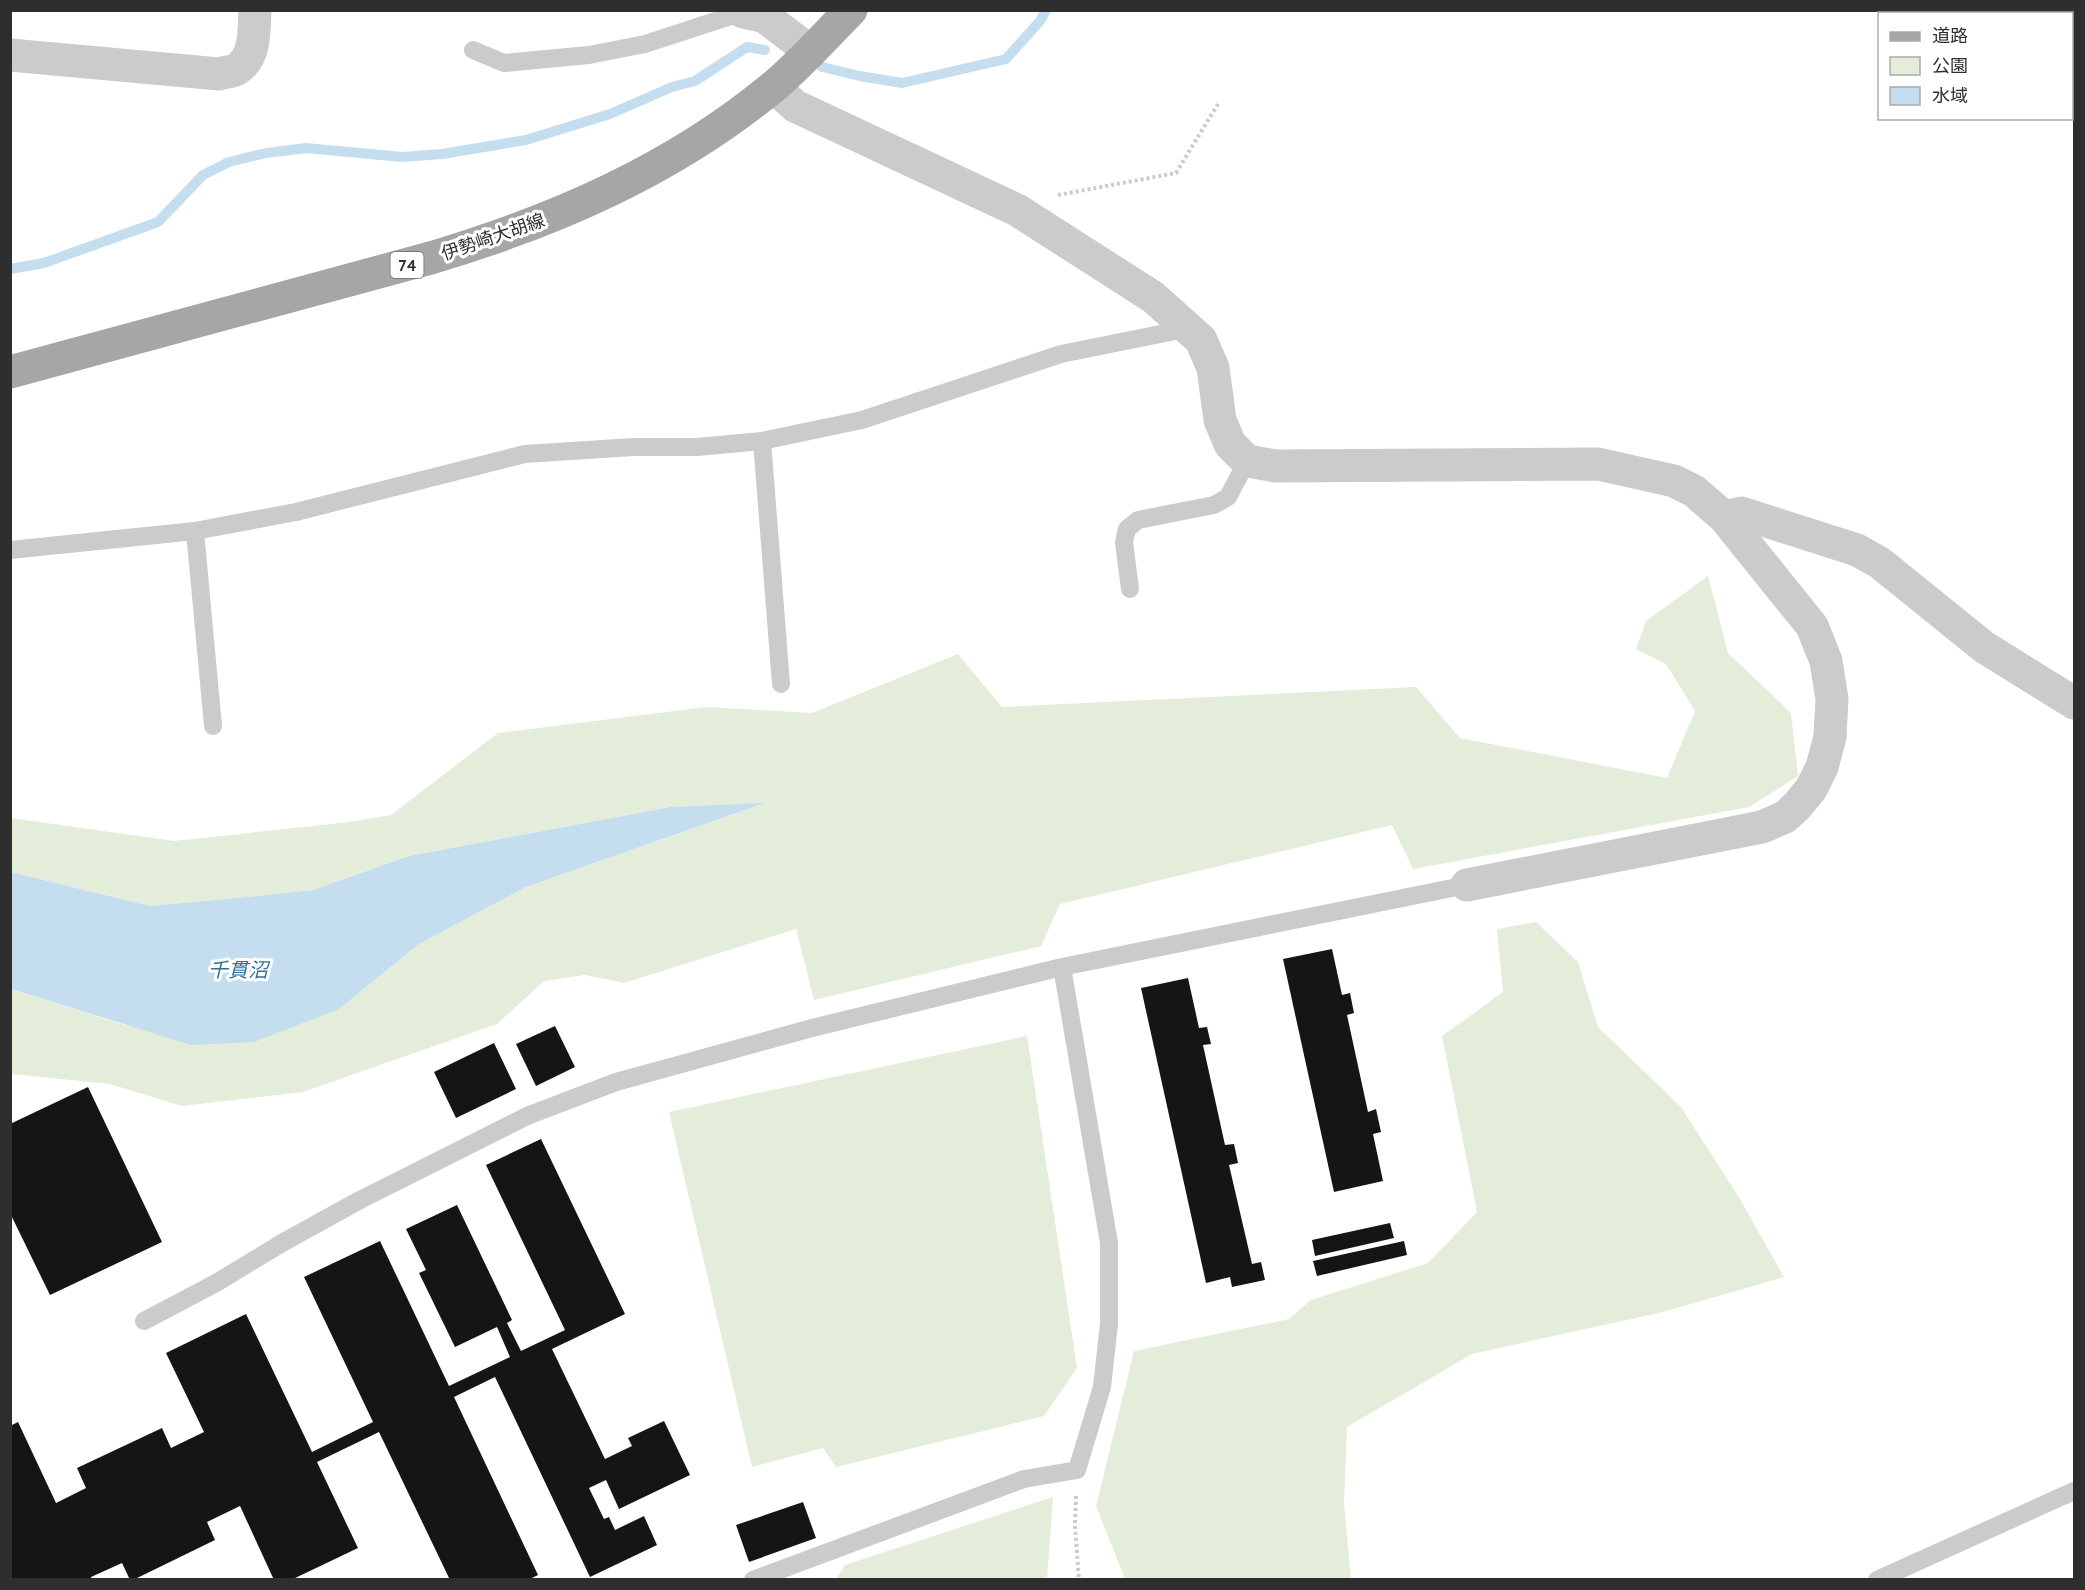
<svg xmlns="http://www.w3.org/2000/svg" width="2085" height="1590" font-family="'PT Sans','Noto Sans JP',sans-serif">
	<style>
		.green { fill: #e4edda }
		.water { fill: #c4ddef }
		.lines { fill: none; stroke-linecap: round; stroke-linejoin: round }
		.stream { stroke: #c4ddef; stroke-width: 10 }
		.building { fill: #151515 }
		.path { stroke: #cbcbcb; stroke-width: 4; stroke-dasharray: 3 3; stroke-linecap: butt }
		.service { stroke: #cbcbcb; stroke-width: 18 }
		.minor { stroke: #cbcbcb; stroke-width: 33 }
		.primary { stroke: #a6a6a6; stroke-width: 33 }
		.labels { text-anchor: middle; stroke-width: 6; stroke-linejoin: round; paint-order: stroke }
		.shield { fill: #fff; stroke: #6d6d6d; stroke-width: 1.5 }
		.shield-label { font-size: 16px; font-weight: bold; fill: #2e2e2e }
		.street-label { font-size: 18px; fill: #2e2e2e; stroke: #fff }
		.water-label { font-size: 20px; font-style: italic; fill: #346f98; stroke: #fff }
	</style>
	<rect width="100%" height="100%" fill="#fff"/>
	<path class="green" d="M1708,576L1728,653L1791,713L1798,776L1749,807L1413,869L1392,825L1060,904L1041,946L814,1000L796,929L624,983L585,975L544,981L497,1024L303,1092L182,1106L110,1084L11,1074V989L128,1026L339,1009L419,944L526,887L762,804L670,807L409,856L313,890L237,898L150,906L11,872V818L174,841L350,822L391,815L498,733L706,707L812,713L958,654L1002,707L1416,687L1460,738L1667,778L1695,711L1666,664L1636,649L1646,621Z
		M1536,922L1578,962L1598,1027L1681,1107L1740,1199L1784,1277L1663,1312L1472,1354L1347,1427L1344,1502L1351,1579H1125L1096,1506L1134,1351L1289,1319L1311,1300L1428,1263L1477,1212L1442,1036L1503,992L1497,929Z
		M1027,1036L1077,1368L1044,1416L836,1467L823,1448L752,1467L669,1112Z
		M1053,1497L1047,1579H836L845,1565Z"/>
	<path class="water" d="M765,803L526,887L419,944L339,1009L254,1042L191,1045L11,989V872L150,906L237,898L313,890L409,856L670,807Z"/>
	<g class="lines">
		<path class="stream" d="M822,67L860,76L902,83L1006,59L1040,21L1046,10
			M10,269L44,263L158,222L203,175L229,162L266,153L306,148L402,157L442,154L526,140L610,114L672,87L695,81L747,47L765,50"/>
	</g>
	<path class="building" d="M1332,949L1342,995L1350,993L1354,1013L1347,1015L1368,1112L1376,1109L1381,1132L1373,1134L1383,1181L1334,1192L1283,959Z
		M1188,978L1199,1028L1207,1027L1211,1044L1203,1045L1225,1145L1234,1144L1238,1163L1229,1165L1252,1264L1261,1262L1265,1280L1232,1287L1230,1277L1206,1283L1141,988Z
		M555,1026L575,1067L536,1086L516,1044Z
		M494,1043L516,1089L456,1118L434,1072Z
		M88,1087L162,1242L50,1295L10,1213V1124Z
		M541,1139L625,1314L552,1349L605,1459L632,1446L628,1438L664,1421L690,1475L619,1509L606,1480L589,1488L604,1519L609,1517L615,1530L644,1516L657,1545L590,1577L495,1377L454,1397L538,1575L528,1580H450L379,1432L317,1462L358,1548L291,1580H274L240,1506L207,1522L215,1540L133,1580H130L122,1563L91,1577L92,1580H10V1426L18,1422L56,1503L86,1488L77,1468L162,1428L171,1448L204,1432L166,1353L246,1314L312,1452L373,1422L304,1277L380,1241L449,1386L510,1357L497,1327L455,1347L419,1273L426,1270L406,1229L457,1205L512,1320L507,1323L521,1351L565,1330L486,1165Z
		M1390,1223L1394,1238L1315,1256L1312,1240Z
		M1404,1241L1407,1255L1317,1276L1313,1261Z
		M803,1502L816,1538L749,1562L736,1525Z"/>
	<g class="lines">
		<path class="path" d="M1058,195L1176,173L1218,104
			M1076,1496L1075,1526L1079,1580"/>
		<path class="service" d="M473,50L504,63L589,55L645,44L743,12
			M762,441L781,684
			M195,531L213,726
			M10,550L195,531L296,512L525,454L633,447H697L762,441L862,420L1061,354L1190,328
			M1130,589L1124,542L1127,529L1138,520L1214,505L1228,497L1247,461
			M144,1321L216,1283L282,1243L360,1200L527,1116L616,1082L812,1028L1062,967L1467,885
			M753,1580L1024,1479L1077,1470L1102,1387L1109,1324V1243L1062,967
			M1877,1580L2074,1491"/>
		<path class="minor" d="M743,12L765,17L811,52
			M10,55L219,74C224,72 232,72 237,69C256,57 254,30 255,10
			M774,87L795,106L1017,210L1153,297L1201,340L1213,368L1220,420L1230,444L1247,461L1276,466L1598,464L1674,481L1694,491L1724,517L1812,626L1826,661L1832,699L1830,737L1822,767L1811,789L1797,806L1785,817L1762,827L1467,885
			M1724,517L1741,513L1857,550L1880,563L1984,647L2074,703"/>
		<path class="primary" d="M2030,10L2038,14
			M2072,27L2074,28
			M10,372L434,257C557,220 674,169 773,87C801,64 825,36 851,10"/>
	</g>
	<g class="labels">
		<rect class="shield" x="390.5" y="252" width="33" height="26" rx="4.5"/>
		<g class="shield-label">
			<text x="407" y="271">74</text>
		</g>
		<g class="street-label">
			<text transform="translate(493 237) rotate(-19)" y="6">伊勢崎大胡線</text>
		</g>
		<g class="water-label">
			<text x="238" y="977">千貫沼</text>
		</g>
	</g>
	<rect width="2085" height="1590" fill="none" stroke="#2e2e2e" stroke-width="24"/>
	<rect x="1878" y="12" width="195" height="108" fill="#ffffff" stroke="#ababab" stroke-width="1.5"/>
	<rect x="1890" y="32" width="30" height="9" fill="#a6a6a6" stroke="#ababab" stroke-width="1.5"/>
	<text x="1932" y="42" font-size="18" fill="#2e2e2e">道路</text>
	<rect x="1890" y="57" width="30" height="18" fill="#e4edda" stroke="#ababab" stroke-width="1.5"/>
	<text x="1932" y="72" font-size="18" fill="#2e2e2e">公園</text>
	<rect x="1890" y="87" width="30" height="18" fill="#c4ddef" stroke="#ababab" stroke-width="1.5"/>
	<text x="1932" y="102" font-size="18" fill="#2e2e2e">水域</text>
</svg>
